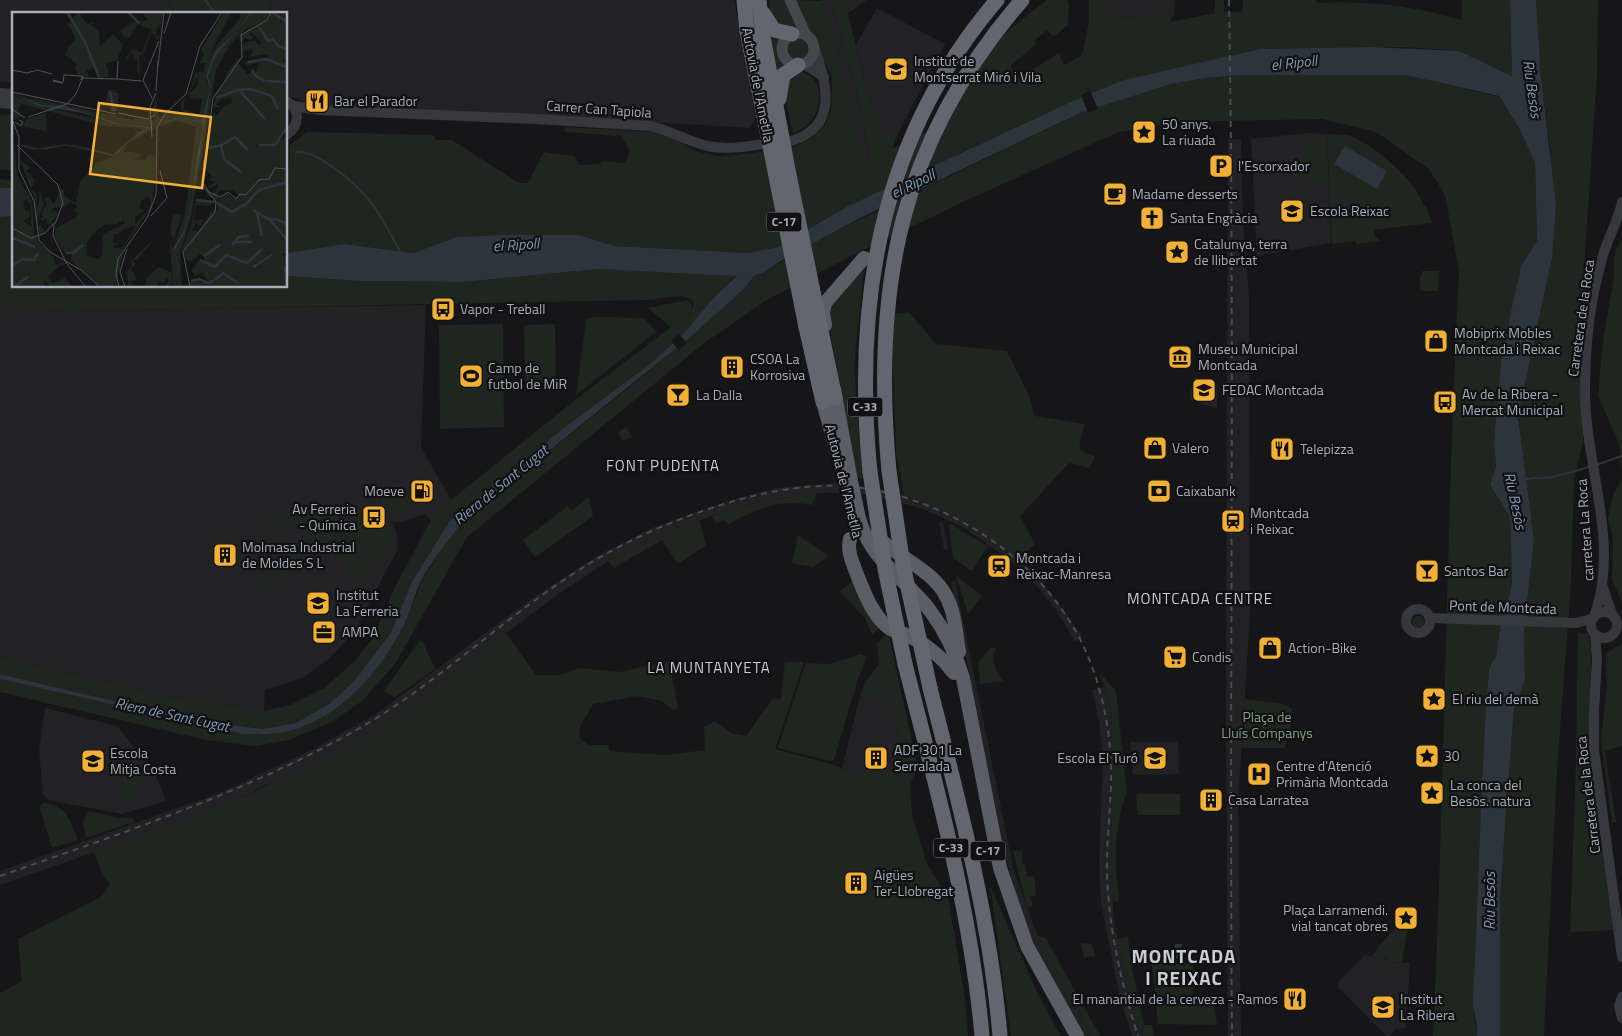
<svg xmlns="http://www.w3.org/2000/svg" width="1622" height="1036" font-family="'Titillium Web',sans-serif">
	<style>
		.built { fill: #222225 }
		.green { fill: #1e261f; fill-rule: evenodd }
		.water { fill: #2c353c }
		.pier { fill: #161618 }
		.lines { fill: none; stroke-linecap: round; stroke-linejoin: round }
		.stream { stroke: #2c353c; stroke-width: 2 }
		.tertiary { stroke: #37383d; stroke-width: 10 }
		.secondary { stroke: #45474d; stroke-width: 11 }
		.trunk { stroke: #5b5e65; stroke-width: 14 }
		.motorway { stroke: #63666e; stroke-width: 15 }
		.rail { stroke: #4a4c52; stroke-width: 2; stroke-dasharray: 6 5; stroke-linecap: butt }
		.trunk-bridge { stroke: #5b5e65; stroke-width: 14 }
		.motorway-bridge { stroke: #63666e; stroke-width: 15 }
		.labels { text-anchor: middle; stroke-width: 4.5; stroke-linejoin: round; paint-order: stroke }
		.shield { fill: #111113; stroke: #7b7e86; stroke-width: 1 }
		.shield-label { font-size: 12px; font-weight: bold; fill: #a8adb8 }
		.poi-label { font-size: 14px; fill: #a8adb8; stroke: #111113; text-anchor: start }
		.street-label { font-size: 14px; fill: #a8adb8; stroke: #111113 }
		.park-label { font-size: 14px; fill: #7fa381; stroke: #111113 }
		.water-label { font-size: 15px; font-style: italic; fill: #7f9bb3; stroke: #111113 }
		.neighbourhood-label { font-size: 15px; letter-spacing: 1px; fill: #c9ccd4; stroke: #111113 }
		.district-label { font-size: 19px; font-weight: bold; letter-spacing: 1px; fill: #c9ccd4; stroke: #111113 }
		.inset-river { fill: none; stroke: #2c353c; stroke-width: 2.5 }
		.inset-road { fill: none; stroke: #505258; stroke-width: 1 }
		.view { fill: #f2b134; fill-opacity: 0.15; stroke: #f2b134; stroke-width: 2.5 }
		.inset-edge { fill: none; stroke: #a8adb8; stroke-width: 2.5 }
	</style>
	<rect width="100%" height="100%" fill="#161618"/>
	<path class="built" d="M0,0H170L174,14H14V83L0,82Z
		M270,0H734L757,115L750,128L547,116L311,107L304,102L286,95V14H269Z
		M821,0H830L856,87L870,158L862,162L841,64Z
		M1098,0H1175L1174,14L1119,17Z
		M877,8L945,44L897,135L881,136L867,93L856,45Z
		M1308,133L1327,134L1331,243L1257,256L1251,139Z
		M1228,139H1241L1243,224L1249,295L1250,617L1238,803L1241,1036H1228L1226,706Z
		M0,304L67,311L426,305L421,447L451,500L431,520L424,514L402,522H391L397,533L398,549L354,632L328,660L304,677L265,690L264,711L165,696L0,657Z
		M1194,377L1217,386V409L1189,399Z
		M930,479H934L938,499L933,500Z
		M835,483L860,486L904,495L958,516L990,537L1029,569L1043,583L1083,637L1075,642L1057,611L1036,585L1010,560L966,529L937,515L917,507L860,493H817L751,504L711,516L612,559L558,594L418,700L359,740L295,773L266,785L232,803L196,817L0,885V871L217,794L312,750L376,714L534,597L597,556L652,528L731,500L776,488Z
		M939,522H943L948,549L944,550Z
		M955,581L1014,872L1038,936L1092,1036H1084L1033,941L1015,892L1005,855L951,582Z
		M1104,687L1110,706L1112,736L1111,871L1114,922L1124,971L1143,1036H1132L1120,999L1101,903L1099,863L1103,757L1099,722L1092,690Z
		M860,696L888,698L904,747V774H859L842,768Z
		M45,708L117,726L155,773L166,801L122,814L48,800L43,794L39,750Z
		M1130,742H1178L1179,774L1133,775Z
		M1378,949L1389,962L1410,963L1406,1028L1395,1029L1390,1036H1386L1338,987L1339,981L1366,954L1370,957Z"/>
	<path class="green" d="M170,0H270L269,14H174Z
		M769,0H785L797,26L782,29L771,16Z
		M794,0L822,1L841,64L863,162L870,158L856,87L830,0H867L848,13L867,93L881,135H897L892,149L945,123L988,54L1007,31L1047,0H1067L1069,3L1068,25L1054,37L1047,30L1034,41L1036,44L1010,66L1019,78L1059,53L1064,65L1082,55L1089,22V0H1098L1119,17L1174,14L1170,22L1215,13V0H1224V11L1242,12L1243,0H1316V3C1367,0 1413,6 1462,20V0H1510L1512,76L1459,51L1404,47L1261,49L1077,99L848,206L778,247L748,253L614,246L578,235L457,237L413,253L345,244L286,253V197H288L290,145L307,132L433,135L436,140H452L519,183H528L544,152L574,156L580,165L600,164L602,161L625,163L630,151L621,136L565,132L564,127L650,132L676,139L695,151L717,156L737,155L794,147L812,138L824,126L831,111L832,77L822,57L819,42L809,29Z
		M1536,0H1598L1597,75L1583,284L1589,286L1584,329L1583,441L1574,479L1571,583L1557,770L1544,1036H1500V900L1506,813L1514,708L1525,679L1524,629L1534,540L1518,416L1552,258L1551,155L1541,77Z
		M768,30L779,38C775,49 776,58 784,67L776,80Z
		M785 49a13 13 0 1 1 26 0a13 13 0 1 1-26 0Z
		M802,72C824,79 824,106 810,122C806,127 799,130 793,134C790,114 774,77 802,72Z
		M1242,75H1405L1499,97L1520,130L1535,163L1537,241L1521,266L1512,306L1501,362L1494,441L1496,467L1490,485L1510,517L1512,581L1507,609L1500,628L1496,658L1489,668L1473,1008L1477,1036H1433C1445,781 1446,526 1459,271L1445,195L1429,169L1376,132L1322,119L1175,122L1119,132L967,200L855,254L765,301L703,344L467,537L395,664L362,701L334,721L289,740L255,746L206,740L0,692V679L243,734L302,727L324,716L342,703L395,643L405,623L422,580L450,537L467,517L630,387L742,291L754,276L763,273L815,241L1080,113L1171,84L1206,78Z
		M0,114L14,115V171L0,169Z
		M1327,134C1333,135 1341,134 1347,135C1369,140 1420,183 1423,206H1426L1432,223L1374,230L1375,237L1381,241L1356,244V241L1332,244Z
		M1326,141L1328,184L1304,185L1303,142Z
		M0,179L14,181V188H0Z
		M14,216V286H286V276L361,281L463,282L597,269L737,275L715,296L683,334L650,364L565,427L449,522L412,582L390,634L354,681L329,704L296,723L262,729L220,723L173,715L0,674V657L165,696L264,711L290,705L324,688L355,661L372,639L397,583L431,520L451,500L575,400L671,327L648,308L688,300L692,305L691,311L686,316L691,312L694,303C686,291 661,299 648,300L67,311L0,304V217Z
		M1622,239V469L1619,444L1598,396L1603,340L1614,278V254Z
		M864,270L854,365L863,479L857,478L826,308L837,294Z
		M1422,271H1439L1438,291H1420V275H1422Z
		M909,312L936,344L1007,351L1028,393L1035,416L1084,424L1079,449L1095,457L1089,468L1069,463L1020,516L1035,544L1019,559L958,516L904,495L896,452L892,333L895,314ZM934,479L938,499L934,500L930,480Z
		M592,317L644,318L656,332L576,395L586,320Z
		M503,324L504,427L440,429L439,325Z
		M555,324L556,383L525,384L524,325Z
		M626,427L632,437L623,441L618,433Z
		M1622,480V602L1612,580L1613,537L1608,519L1613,494Z
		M390,493L409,498L405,509L401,512C392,511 385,506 386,497Z
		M817,493L812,505C780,498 755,510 728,524L724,520L717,523L711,516L751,504Z
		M589,497L593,516L535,557L523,540L568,506L571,511Z
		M280,513L292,514L291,523L287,522V525L273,524L272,553L267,552L268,550L270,549L271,543L268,542L270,522Z
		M297,514L356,519L264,592L266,573L280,577L282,561H297L298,553H303L304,544H299V540L312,541L313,527L299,526L296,523Z
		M375,519L392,533L393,541L375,571H372L342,533L360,520Z
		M699,520L706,545L678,564L662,540L614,568L608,561Z
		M949,523L988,546L972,571L953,558Z
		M798,535L827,555L828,557L813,567L792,563Z
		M346,540L370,570L355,581L332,550Z
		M956,576L982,596L968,614Z
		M853,581L880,627L872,635L865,618L839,591Z
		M1412 622a6 6 0 1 1 12 0a6 6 0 1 1-12 0Z
		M888,632L918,768L910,785L912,814L927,864L948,897L965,998L968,1036H0V993L22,981L18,939L101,897L110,884L102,874L94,852L232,803L359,740L418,700L506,633L536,675H560L580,668L619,672L669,661L678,708L673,710L662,701L638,696L593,704L582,723L579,731L580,739L589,745H608L610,751L666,755L705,750L704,727L715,721L733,734L746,736L773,698L780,700L781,697L785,662H804L775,749L830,764L859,774H903L904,747L888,698L860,696L865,683L879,664L877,644Z
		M1578,632L1588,634L1591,651L1590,750L1614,930L1570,932L1576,763Z
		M419,641L423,642L435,669L395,697L383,692Z
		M1622,644V746L1605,751L1616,823H1612L1601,739L1607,687L1606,653Z
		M991,647L996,648C990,660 996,670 1003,681L980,684L978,663Z
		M861,654L867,657L858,679L834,760L830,761L778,748L806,663L829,664Z
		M1100,673L1116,691L1127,792L1121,809L1116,842V871L1119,898L1118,901L1113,902L1111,871L1112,736L1110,706Z
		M1245,699L1283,704L1292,709V720L1285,748H1242Z
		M128,763L145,767L137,800L119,796Z
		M1136,794H1180V815H1138Z
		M43,803C66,804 71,821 78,840L52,848L39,806Z
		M89,811L119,818H133L134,822L86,838L83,822Z
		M1022,850V864H1025L1027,877L1034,876L1036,895L1030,897L1033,906L1027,907L1013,851Z
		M990,885L1037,992L1061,1036H1011Z
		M1401,922L1408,926L1402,962H1390L1377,948Z
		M1038,936L1046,938L1100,1036H1092Z
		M1128,937L1132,968L1144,1025H1152L1154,1036H1143L1133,1008L1117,939Z
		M1081,943L1092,944L1095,956L1084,957Z
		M1152,962L1193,963V996L1213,995L1217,1025L1158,1024Z"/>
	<path class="water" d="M1510,0H1536L1541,77L1556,205L1552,258L1518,416L1534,540L1524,629L1525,680L1514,708L1506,813L1500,900V1036H1477C1478,1023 1472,1011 1473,998C1479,893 1480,787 1488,682L1489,668L1496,657L1500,628L1507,609L1512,581L1510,517L1490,485L1496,467L1494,441L1501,362L1512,306L1521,266L1537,241L1535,163L1520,130L1499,96L1405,75H1242L1206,78L1171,84L1080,113L858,219L782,260L763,273L754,276L742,291L690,337L467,517C451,536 435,557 422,579C414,594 411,611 404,625C381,671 340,718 289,731C274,735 258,734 243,734L0,679V674L173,715L220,723L262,729L296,723L329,704L354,681L390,634L412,582L449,522L565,427L650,364L683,334L715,296L737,276L597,269L463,282L361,281L286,276V253L345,244L413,253L457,237L506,235H579L614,246L748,253L778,247L848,206L1077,99L1124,80L1261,49L1372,47L1459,51L1512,76Z
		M1345,146L1387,171L1377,189L1334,164Z
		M0,188H14V216L0,217Z
		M1175,944H1182L1180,959L1174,958Z"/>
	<path class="pier" d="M1090,91L1098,109L1088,113L1081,95Z
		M679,334L687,343L679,350L671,341Z"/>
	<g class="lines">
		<path class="stream" d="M205,0L216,14
			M296,152C311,152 319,158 331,166C370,192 379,213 401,253
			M1596,465L1622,456
			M1525,479L1553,477L1589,467"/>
		<path class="tertiary" d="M804,64L824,77
			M0,93L14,94
			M286,101C301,109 300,126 286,135
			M0,103L14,104
			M294,106L320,110L536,119L649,126C670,130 687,141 707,146C726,150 745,147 764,144C774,143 785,144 794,140C839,125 826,82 815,49
			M1603,587L1612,614
			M1406 621a12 12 0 1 1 24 0a12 12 0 1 1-24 0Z
			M1591 625a13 13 0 1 1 26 0a13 13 0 1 1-26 0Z
			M1595,614C1620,542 1585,465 1585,391C1585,349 1590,300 1602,259C1607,239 1618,222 1622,202
			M1430,618L1576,623L1591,619
			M1595,635L1597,659L1594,710V750L1622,957
			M1622,997L1619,1006L1622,1018"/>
		<path class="secondary" d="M790,0L806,35
			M782 49a16 16 0 1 1 32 0a16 16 0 1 1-32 0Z"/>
		<path class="trunk" d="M825,325L823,312L825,303L864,258
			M834,389L851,481
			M823,402L835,445
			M858,514C869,562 905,576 931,612C946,632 956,654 963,678L1000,868L1027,946L1077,1036
			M876,536C897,557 933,570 946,596C955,612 956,634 959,652
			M850,539C847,551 852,561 856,572C864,592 872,615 889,628C894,631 901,633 907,635C926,644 941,656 954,673"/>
		<path class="motorway" d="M744,0L747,31L764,116
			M759,0L763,37L780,127
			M763,13L774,30L792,34
			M779,99L783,75L798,65
			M789,175L835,398
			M806,327L823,402
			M889,471C872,288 899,142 1022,0
			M870,472C853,299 881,136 997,0
			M905,664C936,786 971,910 982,1036
			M930,688C959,803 990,918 1000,1036"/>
		<path class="rail" d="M1229,0C1235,345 1229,691 1232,1036
			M0,876C122,833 245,793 358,729C441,682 510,611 592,562C658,522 765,482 842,486C877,488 913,498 945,513C1003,541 1051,583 1081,641C1100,680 1110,724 1111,768C1112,803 1106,839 1107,875C1109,930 1121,983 1138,1036"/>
		<path class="trunk-bridge" d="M851,481L858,514"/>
		<path class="motorway-bridge" d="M764,116L806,327
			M780,127L789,175
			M889,471L903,565L930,688
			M870,472L885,569L905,664"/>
	</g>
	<defs>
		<g id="school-square" transform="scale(1.25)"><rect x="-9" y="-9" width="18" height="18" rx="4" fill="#f2b134" stroke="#111113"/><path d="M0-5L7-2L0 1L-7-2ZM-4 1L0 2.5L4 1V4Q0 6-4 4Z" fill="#111"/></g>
		<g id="restaurant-square" transform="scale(1.25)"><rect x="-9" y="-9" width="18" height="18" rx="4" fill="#f2b134" stroke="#111113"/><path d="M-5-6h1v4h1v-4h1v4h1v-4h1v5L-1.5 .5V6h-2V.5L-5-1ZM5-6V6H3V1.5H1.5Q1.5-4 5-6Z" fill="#111"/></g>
		<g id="sight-square" transform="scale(1.25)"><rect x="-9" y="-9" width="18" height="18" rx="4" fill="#f2b134" stroke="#111113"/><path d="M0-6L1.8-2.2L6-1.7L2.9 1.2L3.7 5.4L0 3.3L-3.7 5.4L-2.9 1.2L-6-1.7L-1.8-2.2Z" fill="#111"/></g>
		<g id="parking-square" transform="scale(1.25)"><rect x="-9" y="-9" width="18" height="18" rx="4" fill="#f2b134" stroke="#111113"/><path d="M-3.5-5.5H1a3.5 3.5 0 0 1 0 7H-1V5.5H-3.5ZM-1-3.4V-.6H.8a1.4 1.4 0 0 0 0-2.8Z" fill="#111"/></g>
		<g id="cafe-square" transform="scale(1.25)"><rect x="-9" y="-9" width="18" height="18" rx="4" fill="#f2b134" stroke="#111113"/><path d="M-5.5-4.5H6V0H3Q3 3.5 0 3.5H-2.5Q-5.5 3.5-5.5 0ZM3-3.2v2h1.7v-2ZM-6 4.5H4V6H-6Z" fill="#111"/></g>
		<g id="church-square" transform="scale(1.25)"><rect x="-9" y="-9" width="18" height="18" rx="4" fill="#f2b134" stroke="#111113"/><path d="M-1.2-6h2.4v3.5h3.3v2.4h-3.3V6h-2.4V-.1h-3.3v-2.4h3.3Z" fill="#111"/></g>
		<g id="bus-square" transform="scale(1.25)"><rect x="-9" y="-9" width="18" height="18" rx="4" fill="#f2b134" stroke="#111113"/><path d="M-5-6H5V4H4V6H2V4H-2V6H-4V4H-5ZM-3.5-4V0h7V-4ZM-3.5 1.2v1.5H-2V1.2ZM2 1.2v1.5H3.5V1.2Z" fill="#111"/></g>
		<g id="shop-square" transform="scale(1.25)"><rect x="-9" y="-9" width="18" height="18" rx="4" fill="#f2b134" stroke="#111113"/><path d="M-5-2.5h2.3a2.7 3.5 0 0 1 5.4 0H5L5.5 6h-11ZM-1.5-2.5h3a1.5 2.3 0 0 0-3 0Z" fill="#111"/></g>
		<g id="museum-square" transform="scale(1.25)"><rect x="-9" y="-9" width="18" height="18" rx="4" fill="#f2b134" stroke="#111113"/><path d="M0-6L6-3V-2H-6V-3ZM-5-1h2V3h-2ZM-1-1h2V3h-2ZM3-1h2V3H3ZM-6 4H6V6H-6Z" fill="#111"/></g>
		<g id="building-square" transform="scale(1.25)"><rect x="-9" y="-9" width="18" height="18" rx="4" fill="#f2b134" stroke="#111113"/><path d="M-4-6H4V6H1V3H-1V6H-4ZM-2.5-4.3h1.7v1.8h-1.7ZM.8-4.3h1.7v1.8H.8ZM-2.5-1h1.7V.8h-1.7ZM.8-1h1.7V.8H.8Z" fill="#111"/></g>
		<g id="stadium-square" transform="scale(1.25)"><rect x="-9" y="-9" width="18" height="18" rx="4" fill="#f2b134" stroke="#111113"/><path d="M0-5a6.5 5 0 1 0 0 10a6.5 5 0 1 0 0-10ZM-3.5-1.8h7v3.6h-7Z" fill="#111"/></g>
		<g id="bar-square" transform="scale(1.25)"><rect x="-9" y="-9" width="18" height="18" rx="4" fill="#f2b134" stroke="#111113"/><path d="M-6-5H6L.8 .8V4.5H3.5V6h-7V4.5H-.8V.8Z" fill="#111"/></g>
		<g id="fuel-square" transform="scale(1.25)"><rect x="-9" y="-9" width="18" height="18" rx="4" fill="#f2b134" stroke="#111113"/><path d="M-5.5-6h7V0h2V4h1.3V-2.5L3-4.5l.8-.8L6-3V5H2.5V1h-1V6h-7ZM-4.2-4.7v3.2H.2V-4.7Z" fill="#111"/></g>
		<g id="bank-square" transform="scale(1.25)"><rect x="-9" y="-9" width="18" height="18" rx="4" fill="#f2b134" stroke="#111113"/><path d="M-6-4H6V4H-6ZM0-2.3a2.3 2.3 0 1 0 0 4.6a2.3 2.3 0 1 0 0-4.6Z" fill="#111"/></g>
		<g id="station-square" transform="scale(1.25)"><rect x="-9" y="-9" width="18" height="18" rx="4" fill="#f2b134" stroke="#111113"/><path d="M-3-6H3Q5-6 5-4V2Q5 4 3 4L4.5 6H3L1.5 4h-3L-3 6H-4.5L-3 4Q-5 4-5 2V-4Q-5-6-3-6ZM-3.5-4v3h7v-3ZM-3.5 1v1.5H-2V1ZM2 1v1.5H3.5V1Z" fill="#111"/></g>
		<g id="office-square" transform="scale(1.25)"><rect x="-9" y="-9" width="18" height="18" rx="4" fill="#f2b134" stroke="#111113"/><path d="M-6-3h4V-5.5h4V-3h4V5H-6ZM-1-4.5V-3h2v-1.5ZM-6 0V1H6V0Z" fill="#111"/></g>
		<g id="supermarket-square" transform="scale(1.25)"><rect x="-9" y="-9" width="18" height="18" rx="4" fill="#f2b134" stroke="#111113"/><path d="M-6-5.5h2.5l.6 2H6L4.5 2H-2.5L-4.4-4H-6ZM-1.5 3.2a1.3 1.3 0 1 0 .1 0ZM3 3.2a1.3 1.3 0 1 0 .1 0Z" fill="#111"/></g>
		<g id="hospital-square" transform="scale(1.25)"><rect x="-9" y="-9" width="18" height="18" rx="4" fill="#f2b134" stroke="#111113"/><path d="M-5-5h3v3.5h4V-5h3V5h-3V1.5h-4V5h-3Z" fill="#111"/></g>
	</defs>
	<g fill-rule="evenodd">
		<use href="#school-square" x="896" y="69"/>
		<use href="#restaurant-square" x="317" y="101"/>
		<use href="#sight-square" x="1144" y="132"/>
		<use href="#parking-square" x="1221" y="166"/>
		<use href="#cafe-square" x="1115" y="194"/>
		<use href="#school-square" x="1292" y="211"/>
		<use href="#church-square" x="1152" y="218"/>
		<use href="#sight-square" x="1177" y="252"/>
		<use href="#bus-square" x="443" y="309"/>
		<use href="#shop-square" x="1436" y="341"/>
		<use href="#museum-square" x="1180" y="357"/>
		<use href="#building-square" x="732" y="367"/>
		<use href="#stadium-square" x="471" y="376"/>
		<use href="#school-square" x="1204" y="390"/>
		<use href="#bar-square" x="678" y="395"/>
		<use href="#bus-square" x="1445" y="402"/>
		<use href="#shop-square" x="1155" y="448"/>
		<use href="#restaurant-square" x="1282" y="449"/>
		<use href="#fuel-square" x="422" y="491"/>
		<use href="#bank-square" x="1159" y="491"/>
		<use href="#bus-square" x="374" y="517"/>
		<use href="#station-square" x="1233" y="521"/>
		<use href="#building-square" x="225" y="555"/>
		<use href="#station-square" x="999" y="566"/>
		<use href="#bar-square" x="1427" y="571"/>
		<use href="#school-square" x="318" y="603"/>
		<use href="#office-square" x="324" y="632"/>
		<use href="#shop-square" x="1270" y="648"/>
		<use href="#supermarket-square" x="1175" y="657"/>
		<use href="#sight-square" x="1434" y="699"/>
		<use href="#sight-square" x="1427" y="756"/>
		<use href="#building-square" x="876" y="758"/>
		<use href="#school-square" x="1155" y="758"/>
		<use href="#school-square" x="93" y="761"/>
		<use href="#hospital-square" x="1259" y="774"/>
		<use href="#sight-square" x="1432" y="793"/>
		<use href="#building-square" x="1211" y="800"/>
		<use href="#building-square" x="856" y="883"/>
		<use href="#sight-square" x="1406" y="918"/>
		<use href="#restaurant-square" x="1295" y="999"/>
		<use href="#school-square" x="1383" y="1007"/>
	</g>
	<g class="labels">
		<g class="shield">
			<rect x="766.5" y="212.5" width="35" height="19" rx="4"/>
			<rect x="847.5" y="397.5" width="35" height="19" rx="4"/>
			<rect x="933.5" y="838.5" width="35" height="19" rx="4"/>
			<rect x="970.5" y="841.5" width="35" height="19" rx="4"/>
		</g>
		<g class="shield-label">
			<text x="784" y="226">C-17</text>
			<text x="865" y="411">C-33</text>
			<text x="951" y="852">C-33</text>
			<text x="988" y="855">C-17</text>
		</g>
		<g class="poi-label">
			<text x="914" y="66">Institut de<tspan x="914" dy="16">Montserrat Miró i Vila</tspan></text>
			<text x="334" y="106">Bar el Parador</text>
			<text x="1162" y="129">50 anys.<tspan x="1162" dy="16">La riuada</tspan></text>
			<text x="1238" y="171">l'Escorxador</text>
			<text x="1132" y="199">Madame desserts</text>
			<text x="1310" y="216">Escola Reixac</text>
			<text x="1170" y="223">Santa Engràcia</text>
			<text x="1194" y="249">Catalunya, terra<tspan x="1194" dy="16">de llibertat</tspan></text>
			<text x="460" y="314">Vapor - Treball</text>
			<text x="1454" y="338">Mobiprix Mobles<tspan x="1454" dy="16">Montcada i Reixac</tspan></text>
			<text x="1198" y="354">Museu Municipal<tspan x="1198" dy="16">Montcada</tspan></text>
			<text x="750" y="364">CSOA La<tspan x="750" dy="16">Korrosiva</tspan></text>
			<text x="488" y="373">Camp de<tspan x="488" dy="16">futbol de MiR</tspan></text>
			<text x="1222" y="395">FEDAC Montcada</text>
			<text x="1462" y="399">Av de la Ribera -<tspan x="1462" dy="16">Mercat Municipal</tspan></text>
			<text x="696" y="400">La Dalla</text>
			<text x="1172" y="453">Valero</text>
			<text x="1300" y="454">Telepizza</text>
			<text x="404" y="496" text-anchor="end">Moeve</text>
			<text x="1176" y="496">Caixabank</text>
			<text x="356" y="514" text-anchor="end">Av Ferreria<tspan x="356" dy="16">- Química</tspan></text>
			<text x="1250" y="518">Montcada<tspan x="1250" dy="16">i Reixac</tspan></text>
			<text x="242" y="552">Molmasa Industrial<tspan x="242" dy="16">de Moldes S L</tspan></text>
			<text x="1016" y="563">Montcada i<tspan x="1016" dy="16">Reixac-Manresa</tspan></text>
			<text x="1444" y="576">Santos Bar</text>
			<text x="336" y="600">Institut<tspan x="336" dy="16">La Ferreria</tspan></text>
			<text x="342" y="637">AMPA</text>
			<text x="1288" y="653">Action-Bike</text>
			<text x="1192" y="662">Condis</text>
			<text x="1452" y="704">El riu del demà</text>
			<text x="894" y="755">ADF 301 La<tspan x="894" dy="16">Serralada</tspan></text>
			<text x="110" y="758">Escola<tspan x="110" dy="16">Mitja Costa</tspan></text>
			<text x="1444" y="761">30</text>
			<text x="1138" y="763" text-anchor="end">Escola El Turó</text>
			<text x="1276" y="771">Centre d'Atenció<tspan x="1276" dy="16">Primària Montcada</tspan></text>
			<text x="1450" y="790">La conca del<tspan x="1450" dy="16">Besòs. natura</tspan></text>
			<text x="1228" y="805">Casa Larratea</text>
			<text x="874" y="880">Aigües<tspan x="874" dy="16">Ter-Llobregat</tspan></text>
			<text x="1388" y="915" text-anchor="end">Plaça Larramendi.<tspan x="1388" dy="16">vial tancat obres</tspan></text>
			<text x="1278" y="1004" text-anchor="end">El manantial de la cerveza - Ramos</text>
			<text x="1400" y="1004">Institut<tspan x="1400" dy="16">La Ribera</tspan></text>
		</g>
		<g class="street-label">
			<text transform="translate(758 85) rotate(79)" y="5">Autovia de l'Ametlla</text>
			<text transform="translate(599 109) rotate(4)" y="5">Carrer Can Tapiola</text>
			<text transform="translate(1581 318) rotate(-82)" y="5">Carretera de la Roca</text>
			<text transform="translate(844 481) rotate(76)" y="5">Autovia de l'Ametlla</text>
			<text transform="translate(1585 530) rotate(-94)" y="5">carretera La Roca</text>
			<text transform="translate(1503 607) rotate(2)" y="5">Pont de Montcada</text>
			<text transform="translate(1588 795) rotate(-97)" y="5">Carretera de la Roca</text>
		</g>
		<g class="park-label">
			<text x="1267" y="722">Plaça de<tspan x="1267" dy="16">Lluís Companys</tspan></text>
		</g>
		<g class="water-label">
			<text transform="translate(1294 63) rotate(-6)" y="5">el Ripoll</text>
			<text transform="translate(1532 89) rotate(82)" y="5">Riu Besòs</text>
			<text transform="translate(913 184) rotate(-26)" y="5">el Ripoll</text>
			<text transform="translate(516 245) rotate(-4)" y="5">el Ripoll</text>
			<text transform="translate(501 485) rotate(-39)" y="5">Riera de Sant Cugat</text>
			<text transform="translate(1515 501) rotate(78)" y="5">Riu Besòs</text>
			<text transform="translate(172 715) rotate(12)" y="5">Riera de Sant Cugat</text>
			<text transform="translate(1490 901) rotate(-90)" y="5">Riu Besòs</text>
		</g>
		<g class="neighbourhood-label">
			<text x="663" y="471">FONT PUDENTA</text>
			<text x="1200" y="604">MONTCADA CENTRE</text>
			<text x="709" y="673">LA MUNTANYETA</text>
		</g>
		<g class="district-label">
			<text x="1184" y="963">MONTCADA<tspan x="1184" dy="22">I REIXAC</tspan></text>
		</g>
	</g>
	<g transform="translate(12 12)">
		<rect width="275" height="275" fill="#161618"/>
		<path d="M54,0L61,6L67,0L75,12L83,10L79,13L87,19L88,34L101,22L111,33L105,48L94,52L97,65L87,66L82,56L74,59L77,65L67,64L63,56L65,52L53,43L56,35L64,27L56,12L60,6ZM115,0H120V5L127,10L136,8L131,3L134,0H151L148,19L147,11L144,20L126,12L117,26L111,24L108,18L123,10ZM212,0H220L205,27L195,53L203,35L227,8L229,0H239L222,22L203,39L194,68L198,76L191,109L164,106L137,115L105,111L53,94L31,93L14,85L122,108L123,106L141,108L143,107L140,99L144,85L147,107L160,99L157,105L162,100L170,102L169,91L173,86L171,102L173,97L187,104L190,87L178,86V82L174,84L185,74L187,63L178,80L183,61L192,59L193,51H188L192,43L189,38ZM241,0H258L254,8L232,18L228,25L236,17L256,8L259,0H275V48L269,47L275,51V119L266,127L270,128L275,123V241L269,242L275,245V275H178V270L187,267L196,269L190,261L182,264L180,258L187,248L193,250L192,245L188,242L178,250L173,248L171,240L179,233L169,241L180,210L184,187L204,191L215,180L221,187L226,184L222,178L207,179L206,183L203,182L207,185L204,189L194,182L204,180L206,172L193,178L202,170L197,168L200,165L193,156L191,161V155L201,102L204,104L213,93L220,91L219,86L209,87L204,92L209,95H201L205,79L214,67L220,56L211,69L215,60L226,46H229L223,53L226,51L236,63L240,58L244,61L247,50L234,54L233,49L257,45L254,42L236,45L241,40L239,37L230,40V33L234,30L243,28L246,33L250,31L239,20L237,22L242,25L239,28L233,26L230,31L227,25L229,20L217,34L204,59L180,201L168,242L170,275H165L167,257L163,238L173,220L180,191L199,75L196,64L203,45ZM200,191H204L206,198L203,200L202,197L201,202L200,199L186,219H179L183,214L182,211L188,214L192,207L182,209L184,193L197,194ZM139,18L144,20V25L148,23L147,27L143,26V22L139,21L131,43H127L128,61H125L126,48L122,47V42H118L116,49L113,46L121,37L130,40ZM75,75L107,79H97L107,81L105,99H99V92L94,90L96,78ZM0,83L31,94L113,114L137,116L167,107L190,110L191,120L180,189L172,218L163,233L166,255L164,275H161L158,232L161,236L173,202L184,115L165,109L144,116L115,132L111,141L101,144L54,134L22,138L9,134V132L25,136L55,132L70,134L101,142L123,123L125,118L130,119L129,117L89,113L9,92L6,99L10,104L3,108L0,90L9,92L0,89ZM34,101L35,119L12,115L14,107ZM2,133L5,163L20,189L23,225L42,246V251L46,253L49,250L54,252L48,253L36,265L41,271L53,266L60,275H39L32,268L33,275H0ZM14,187L19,192V214L11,209L18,204V199L13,198L11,190ZM141,138L142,142L144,152L140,194L112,235L104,273L90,275L59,249L60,242L53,241L42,225L44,216L65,205L66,201L62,199L65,194L59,190L49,196L42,195L39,201L43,198L46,202L36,214L34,206L30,209L28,206L31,205L30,200L35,192L32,188L36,184L42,193L47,181L46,175L52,178V184L64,191L68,170L86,150L117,139L128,142V145L121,147L132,148L136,143L142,144ZM136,184L139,188L136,198L123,212V206L132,198L127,196L130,188ZM111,208L113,212L91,222L90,245L85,247L74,243L75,232L82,220L92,213L105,212ZM120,214H123L122,218L109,237L101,235L107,230L101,231L102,223ZM8,148L19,156L14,158L23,168L19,178L24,181L25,198L28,179L32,192L25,209L26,214L30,212L29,216L33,219L29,222L25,217L22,185ZM161,202L170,203L162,226L158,223ZM144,225L125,248H121L123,252L118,259L122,260L124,268L117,269L121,272L117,275L114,261L120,254L118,250ZM146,255L159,260L160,272L153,275L157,267L154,266L152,271L146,269V275H133L135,266Z" fill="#1e261f" fill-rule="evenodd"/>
		<path d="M239,0H241L203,45L196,64L199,75L180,191L173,220L163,238L167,257L164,275L166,255L162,235L172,218L180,189L186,137L191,120L190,110L167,107L141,114L115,130L106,141L101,144L56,133L34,137H20L13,135L9,133L25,137L56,133L101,143L114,131L135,116L103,112L71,101L27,94L0,81L31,93L53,94L105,111L137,115L164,106L190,109L198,76L194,64L203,39L222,22Z" fill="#2c353c"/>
		<path class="inset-river" d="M55,0L73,30L87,65M116,0L127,11M261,1L275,10M247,15L256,29L261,27L266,34L275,37M236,50L254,47L275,55M240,58L244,64L253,69M254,69L275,70M228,79L253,107M98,80L102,99M204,86L226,78L238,77L260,84L266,97M209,133L212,147L229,160M247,133H263L275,115M196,136L210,133L223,125L236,138M184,188L203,190M205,191L220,200L234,192L247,178L275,170M241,198L258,208L275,228M245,201L250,224M258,208L264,207L275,212M1,226L23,235M224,230H240M220,233L227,225L237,224M53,241H61L71,233M192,244L208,233M188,248L203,255L214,243L235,251L250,237M0,254L10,247L22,248L26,241M241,255L260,243M273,255L275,271M203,268L211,261L226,271M179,269L187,267L196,271L202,269M3,274L16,265"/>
		<path class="inset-road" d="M152,22L159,0M146,53L152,0M0,58L15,61L25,58L40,62M70,66L105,67M105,67L130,69M105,67L106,49M131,68L140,86M131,68L147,29M41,69L51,71L41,68M51,70L52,63L69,64M144,79L146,49M0,80L104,102M0,97L13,106M106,101L136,107L143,103M16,105L55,92L64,82L71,65L70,64L69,68M0,107L7,125V158L22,189L27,228L38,240L69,258L88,275M3,110L9,114L11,110L7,108M140,125L138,95L144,81M5,133L46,173L51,191L43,212M193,147L201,86L230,45L229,23L255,8L259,0M191,171L197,180L208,185L216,180L224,187L228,182L234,183L247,168L257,167L263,156L275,157M191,173L192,148M139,204L155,186L148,159M42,212L41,224L55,252L74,275M0,216L19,226L33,221L42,211M107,275L104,262L106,247L135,206L144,183L145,115L153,102L174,82L188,34L210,0M113,275L108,260L115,237M178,275L171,240L203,200L204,189L191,175"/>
		<path class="view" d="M87,91L199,105L190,176L78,162Z"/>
		<rect width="275" height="275" class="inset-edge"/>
	</g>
</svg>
